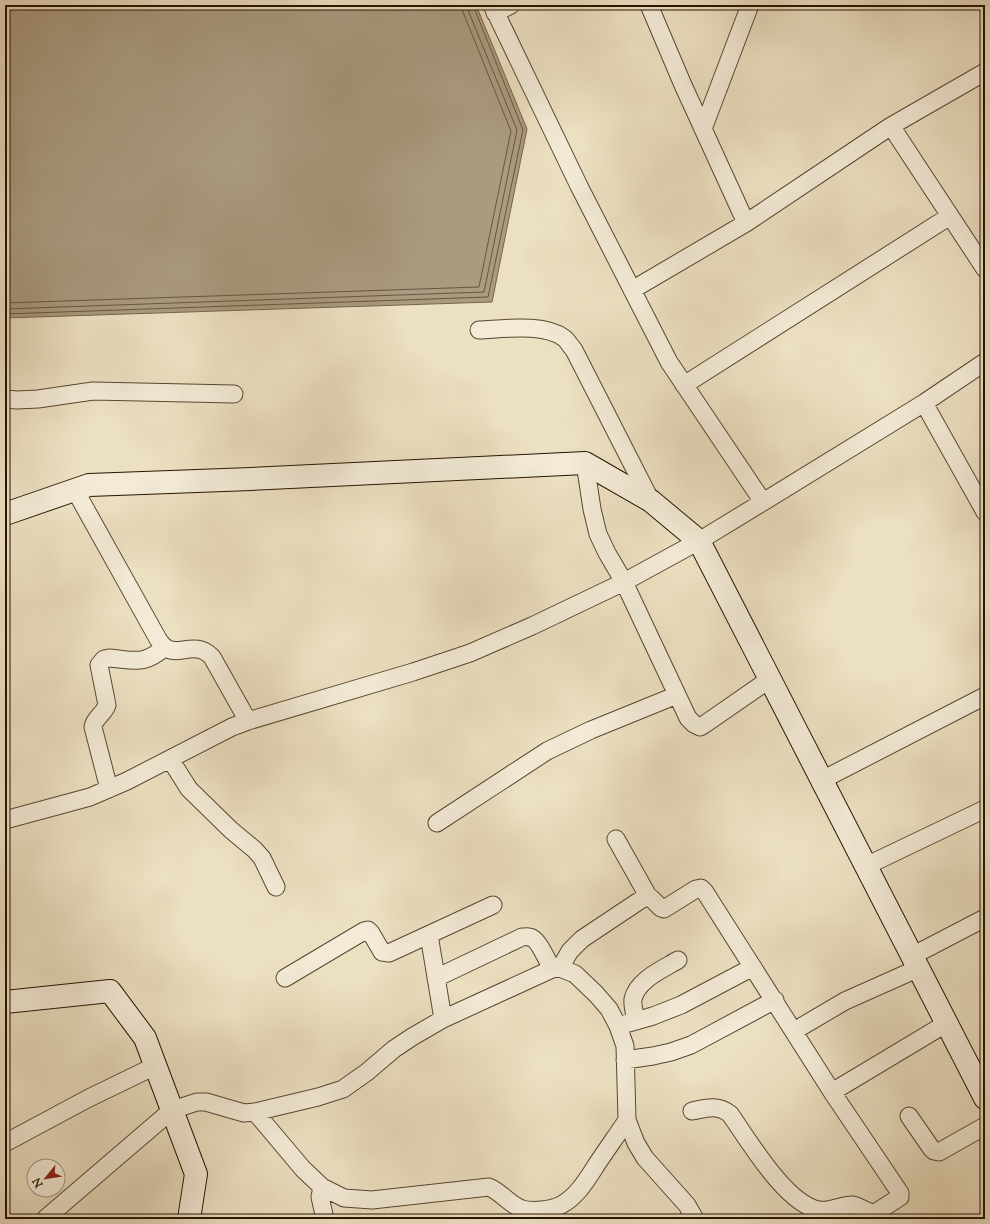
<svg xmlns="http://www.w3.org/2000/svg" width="990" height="1224" font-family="'Sorts Mill Goudy',serif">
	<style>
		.water { fill: #a99a80; stroke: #75644d }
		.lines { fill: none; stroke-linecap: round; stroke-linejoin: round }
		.shore { stroke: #685640; stroke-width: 1 }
		.street-casing { stroke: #584630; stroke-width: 19 }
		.secondary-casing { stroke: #261300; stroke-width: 24 }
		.street { stroke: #f3ebd7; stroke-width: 17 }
		.secondary { stroke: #f3ebd7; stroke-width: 22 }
	</style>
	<rect width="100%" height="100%" fill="#ece0c2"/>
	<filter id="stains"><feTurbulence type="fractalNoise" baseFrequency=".005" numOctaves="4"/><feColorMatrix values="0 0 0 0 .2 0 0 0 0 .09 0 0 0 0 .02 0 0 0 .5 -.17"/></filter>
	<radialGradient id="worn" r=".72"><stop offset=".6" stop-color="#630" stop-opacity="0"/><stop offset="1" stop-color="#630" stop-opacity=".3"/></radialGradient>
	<path class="water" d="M5,5H476L527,129L492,302L5,318Z"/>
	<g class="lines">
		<path class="shore" d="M5,303L479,287L511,131L463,12L462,5
			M5,309L484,292L517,130L468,10V5
			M5,314L488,297L523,130L473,5"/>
		<g class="street-casing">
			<path id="street" d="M492,5L579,186L669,362L763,502
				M649,5L683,85L746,223
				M495,13L511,5
				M891,126L985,269
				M703,129L750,5
				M632,290L746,223L891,126L985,72
				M479,330C504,329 544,323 564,338C568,341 571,347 574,350L651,501
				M684,385L950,216
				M5,399L17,400L38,399L93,391L234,394
				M924,403L985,512
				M585,463L592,509L598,534L607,553L624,582L688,718L694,724L700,727L705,724L770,679
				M75,490L158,639C160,642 162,645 165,647C177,658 195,639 212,657L248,721
				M170,759L189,789L231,830L255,850L262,858L276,887
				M822,780L985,696
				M109,789L93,727C94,718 104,714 107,705L99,665L104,659L109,658C135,660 143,666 165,647
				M5,820L90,797L127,781L232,727L248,721L413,672L470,653L532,626L624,582L699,541L763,502L924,403L985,362
				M437,823L547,751L591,730L677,695
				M616,839L648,896
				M866,866L985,809
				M429,935L443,1019
				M912,956L985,918
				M560,968L570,951L582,939L645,897L651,898L661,908L664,909L696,889L701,888L705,892L832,1092L900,1193V1197L875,1213C867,1213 860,1206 852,1205C841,1205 830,1212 819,1210C786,1204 749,1141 730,1114C717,1104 707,1108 692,1111
				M285,978L364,931L368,930L371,933L382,952L389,953L493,905
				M436,978L522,937C525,937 529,936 532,938C539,941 548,962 552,969
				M636,1021C635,1014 632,1006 633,999C637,980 663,969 678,960
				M618,1026L653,1016L681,1005L753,967
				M794,1031L845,1001L919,968
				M625,1060L653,1056L671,1052L691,1045L775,1000
				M832,1092L947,1023
				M255,1112L303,1169L322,1187L344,1198L372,1200L489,1187C501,1192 510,1205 522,1209C532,1212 552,1210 561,1205C577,1197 588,1178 597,1164C607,1149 617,1135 627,1120
				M909,1116L931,1148L934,1151L939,1152L985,1126
				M5,1143L89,1098L155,1066
				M322,1187L320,1197L325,1219
				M45,1219L172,1110L197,1102H206L244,1113L255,1112L318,1097L343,1089L367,1072L394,1049L412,1037L443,1019L552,969L560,968L575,974L596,994L609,1009L618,1026L625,1046L627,1120L636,1143L645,1158L687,1205L695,1219"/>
		</g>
		<g class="secondary-casing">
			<path id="secondary" d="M5,514L89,485L251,479L585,463L651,501L699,541L985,1098
				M5,1002L110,991L145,1038L196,1174L189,1219"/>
		</g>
		<use href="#street" class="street"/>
		<use href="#secondary" class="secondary"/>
	</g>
	<rect width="990" height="1224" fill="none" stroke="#ece0c2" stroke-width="20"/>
	<rect x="6" y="6" width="978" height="1212" fill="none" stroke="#261300" stroke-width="2"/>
	<rect x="10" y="10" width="970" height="1204" fill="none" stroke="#261300"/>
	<g transform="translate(46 1178) rotate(240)"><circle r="19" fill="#f3ebd7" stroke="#a19581"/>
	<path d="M0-3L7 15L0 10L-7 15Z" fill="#8f2418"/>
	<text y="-6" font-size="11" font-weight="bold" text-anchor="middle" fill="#261300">N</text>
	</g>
	<rect width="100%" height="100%" filter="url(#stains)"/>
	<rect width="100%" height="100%" fill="url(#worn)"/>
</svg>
